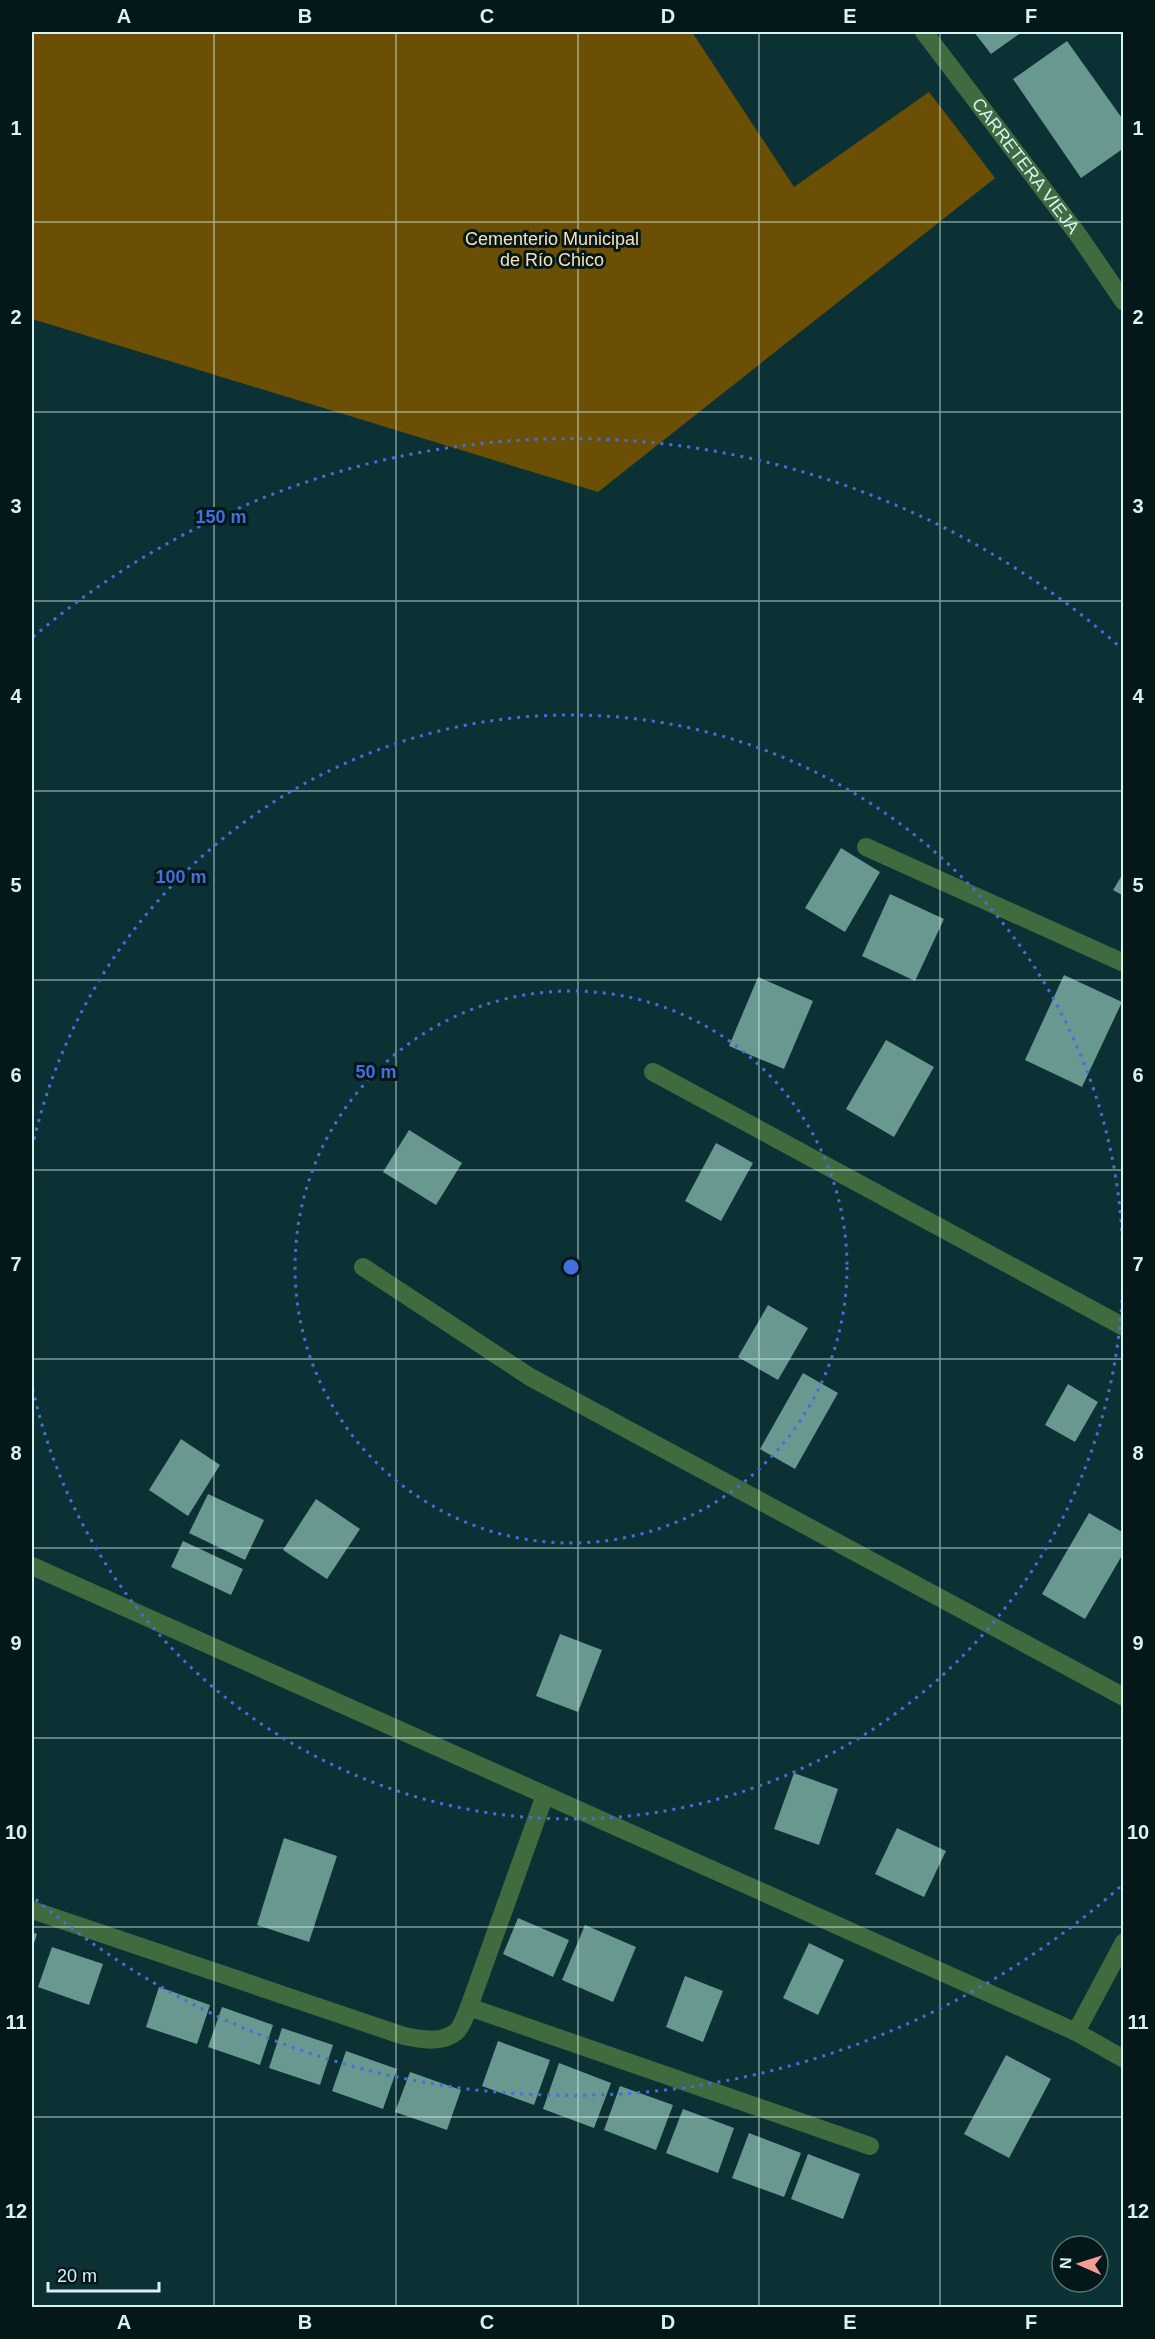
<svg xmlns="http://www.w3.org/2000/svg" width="1155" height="2339" font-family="Helvetica,sans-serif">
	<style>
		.green { fill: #6a4f05 }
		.building { fill: #699891 }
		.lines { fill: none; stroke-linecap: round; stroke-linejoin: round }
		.minor { stroke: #3f6b3f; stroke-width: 18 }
		.grid { fill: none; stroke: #d9f2f4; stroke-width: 1.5; stroke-opacity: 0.55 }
		.ring { fill: none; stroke: #436fde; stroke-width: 3; stroke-dasharray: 3 6 }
		.labels { text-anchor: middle; stroke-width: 6; stroke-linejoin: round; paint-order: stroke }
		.street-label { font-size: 18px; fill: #d9f2f4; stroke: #041719 }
		.park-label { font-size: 18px; fill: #f8e1b4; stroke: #041719 }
		.centre { fill: #436fde; stroke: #041719; stroke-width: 3 }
		.ring-label { font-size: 18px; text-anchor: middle; font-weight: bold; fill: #436fde; stroke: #041719; stroke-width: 6; stroke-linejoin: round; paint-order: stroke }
		.neatline { fill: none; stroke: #d9f2f4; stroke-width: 2 }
		.grid-label { font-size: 20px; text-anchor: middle; font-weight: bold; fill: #d9f2f4 }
	</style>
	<rect width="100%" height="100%" fill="#0c3134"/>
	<path class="green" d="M32,32H692L794,187L929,92L995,178L598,492L32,319Z"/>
	<path class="building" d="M974,32H1022L991,54Z
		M1067,41L1124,121V148L1081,178L1013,79Z
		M841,848L880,872L845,932L805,908Z
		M1124,872V896L1113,890Z
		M890,894L944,919L915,981L862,956Z
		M1064,975L1122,1002L1082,1087L1025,1060Z
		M758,977L813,1001L784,1069L729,1046Z
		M886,1040L934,1067L894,1137L846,1109Z
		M409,1130L462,1163L436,1205L383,1172Z
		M716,1143L753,1163L721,1221L685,1201Z
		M768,1305L808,1328L778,1380L738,1357Z
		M803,1373L838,1393L795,1469L760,1449Z
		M1068,1384L1098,1402L1075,1442L1045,1425Z
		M181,1439L220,1465L188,1516L149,1490Z
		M208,1494L264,1520L245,1560L189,1533Z
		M316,1499L360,1529L327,1579L283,1550Z
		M1089,1513L1124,1533V1552L1085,1619L1042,1594Z
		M183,1541L243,1569L231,1595L171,1567Z
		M560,1634L602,1650L578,1712L536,1696Z
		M794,1773L838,1789L819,1845L774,1829Z
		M897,1828L946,1851L924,1897L875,1874Z
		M284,1838L337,1856L309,1942L257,1925Z
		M518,1918L569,1940L553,1977L503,1954Z
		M585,1925L636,1947L613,2002L562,1980Z
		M32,1932L37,1934L32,1950Z
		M809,1943L844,1960L818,2015L783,1998Z
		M52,1947L103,1964L89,2005L38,1987Z
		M685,1976L723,1991L703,2042L666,2027Z
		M159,1987L210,2005L197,2044L146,2027Z
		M222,2007L273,2025L260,2065L208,2047Z
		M282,2028L333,2045L320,2085L269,2068Z
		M498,2041L550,2060L534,2105L482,2086Z
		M346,2051L397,2069L383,2109L332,2091Z
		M1006,2055L1051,2079L1009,2158L964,2134Z
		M559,2063L611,2083L594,2128L543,2109Z
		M410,2072L461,2090L447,2130L395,2112Z
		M620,2086L673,2105L656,2150L604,2130Z
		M683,2109L734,2128L718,2173L666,2153Z
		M749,2133L801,2153L784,2197L732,2178Z
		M808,2154L860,2174L843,2219L791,2199Z"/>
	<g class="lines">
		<g class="minor">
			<path id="s1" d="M924,32L1079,236L1124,302"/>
			<path d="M866,847L1124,963"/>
			<path d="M653,1072L1124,1327"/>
			<path d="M363,1267L530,1377L1124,1697"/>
			<path d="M32,1566L1076,2032L1124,2059"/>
			<path d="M32,1910L404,2036C421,2039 441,2044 456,2032C462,2027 466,2014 469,2007L545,1795"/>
			<path d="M469,2007L870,2146"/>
			<path d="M1076,2032L1124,1942"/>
		</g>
	</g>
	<path class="grid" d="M214,32V2308M396,32V2308M578,32V2308M759,32V2308M940,32V2308M32,222H1124M32,412H1124M32,601H1124M32,791H1124M32,980H1124M32,1170H1124M32,1359H1124M32,1548H1124M32,1738H1124M32,1927H1124M32,2117H1124"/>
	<g class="ring">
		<circle cx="571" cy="1267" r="276"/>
		<path d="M32 1148A552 552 0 1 1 32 1386"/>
		<path d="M1120 1887A828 828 0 0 1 33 1897M33 637A828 828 0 0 1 1120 647"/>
	</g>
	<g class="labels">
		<g class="street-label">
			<text dy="6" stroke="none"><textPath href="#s1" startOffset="168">CARRETERA VIEJA</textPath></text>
		</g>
		<g class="park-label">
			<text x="552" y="245">Cementerio Municipal<tspan x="552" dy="21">de Río Chico</tspan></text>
		</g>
	</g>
	<circle cx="571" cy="1267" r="9" class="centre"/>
	<g class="ring-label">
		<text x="221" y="523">150 m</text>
		<text x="181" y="883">100 m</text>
		<text x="376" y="1078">50 m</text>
	</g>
	<rect width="1155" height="2339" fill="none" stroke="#041719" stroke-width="66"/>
	<g transform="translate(1080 2264) rotate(273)"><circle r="28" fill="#041719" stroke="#596f71" stroke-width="1.5"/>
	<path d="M0-4.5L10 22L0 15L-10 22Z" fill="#f59c95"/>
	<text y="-9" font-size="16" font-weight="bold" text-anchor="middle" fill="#d9f2f4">N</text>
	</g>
	<path d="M48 2282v9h111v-9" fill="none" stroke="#d9f2f4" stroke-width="3"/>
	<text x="57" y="2282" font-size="18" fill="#d9f2f4" stroke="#041719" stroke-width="4.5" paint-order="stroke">20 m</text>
	<rect x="33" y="33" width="1089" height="2273" class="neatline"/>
	<g class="grid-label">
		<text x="124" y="23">A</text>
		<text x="305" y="23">B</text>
		<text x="487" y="23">C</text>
		<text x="668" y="23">D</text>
		<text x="850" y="23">E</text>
		<text x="1031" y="23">F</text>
		<text x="16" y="135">1</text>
		<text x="1138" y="135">1</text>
		<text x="16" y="324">2</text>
		<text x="1138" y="324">2</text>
		<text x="16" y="513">3</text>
		<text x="1138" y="513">3</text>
		<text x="16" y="703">4</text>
		<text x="1138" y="703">4</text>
		<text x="16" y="892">5</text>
		<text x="1138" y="892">5</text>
		<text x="16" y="1082">6</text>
		<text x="1138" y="1082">6</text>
		<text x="16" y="1271">7</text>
		<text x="1138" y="1271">7</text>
		<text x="16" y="1460">8</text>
		<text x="1138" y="1460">8</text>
		<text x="16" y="1650">9</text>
		<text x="1138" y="1650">9</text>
		<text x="16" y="1839">10</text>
		<text x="1138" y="1839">10</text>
		<text x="16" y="2029">11</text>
		<text x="1138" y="2029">11</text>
		<text x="16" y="2218">12</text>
		<text x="1138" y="2218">12</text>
		<text x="124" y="2329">A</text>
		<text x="305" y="2329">B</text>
		<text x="487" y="2329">C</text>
		<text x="668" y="2329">D</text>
		<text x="850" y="2329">E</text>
		<text x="1031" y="2329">F</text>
	</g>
</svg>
